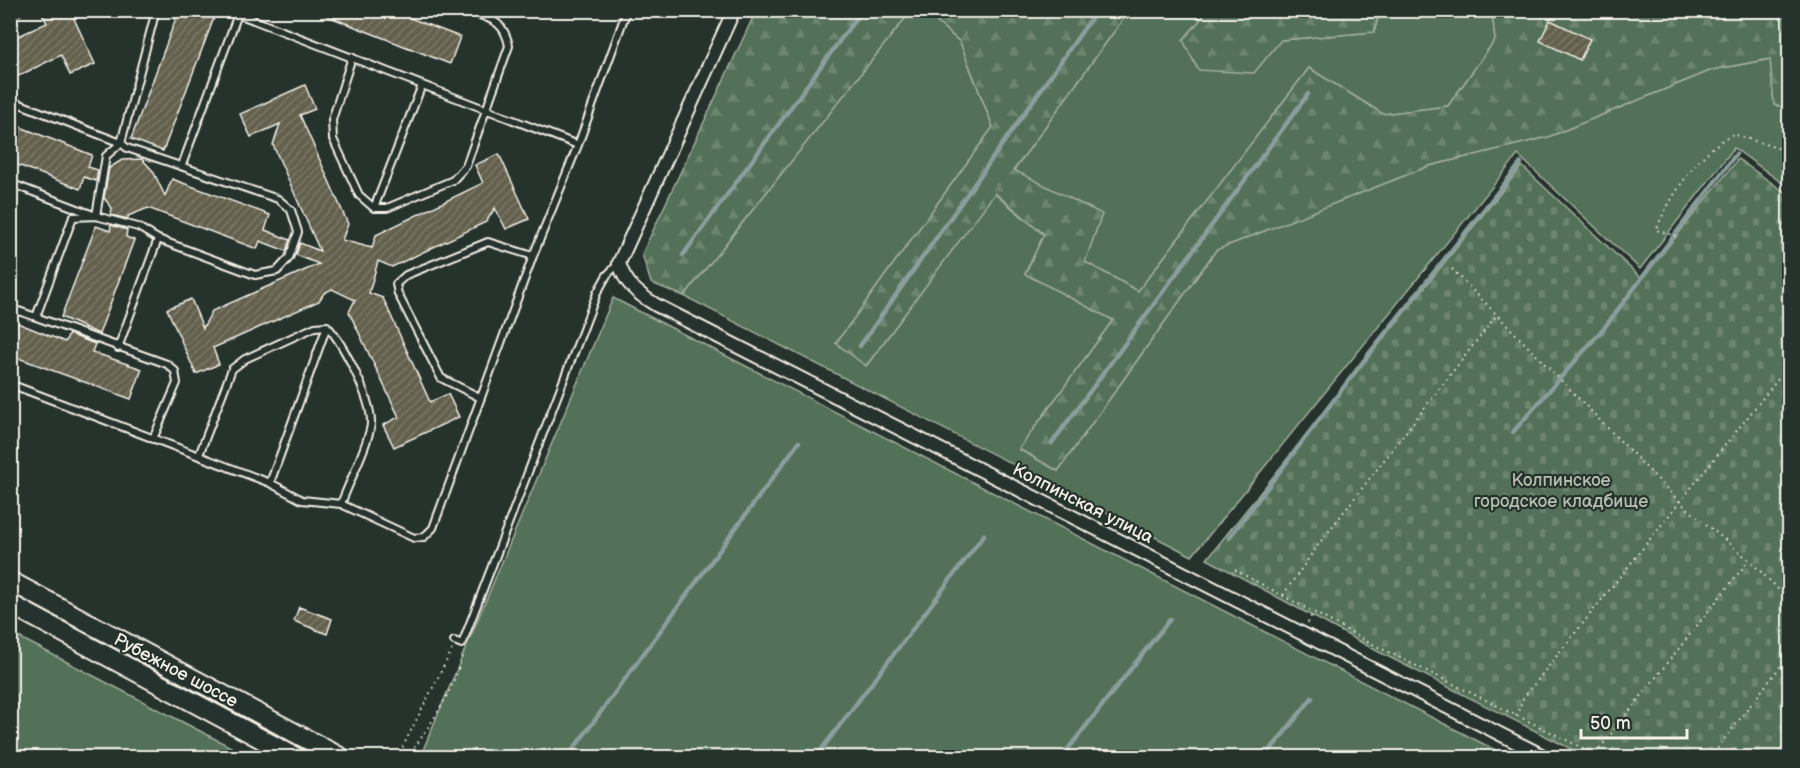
<svg xmlns="http://www.w3.org/2000/svg" width="1800" height="768" font-family="'Balsamiq Sans',sans-serif">
	<style>
		.grass { fill: #527058; stroke: #a3b0a0; stroke-width: 1.5 }
		.forest { fill: url(#forest-firs); stroke: #a3b0a0; stroke-width: 1.5 }
		.cemetery { fill: url(#cemetery-stones); stroke: #a3b0a0; stroke-width: 1.5 }
		.lines { fill: none; stroke-linecap: round; stroke-linejoin: round }
		.stream { stroke: #8a9e9c; stroke-width: 4.5 }
		.building { fill: url(#building-hatch); stroke: #f4f1e8; stroke-width: 1.5 }
		.service-casing { stroke: #f4f1e8; stroke-width: 10 }
		.minor-casing { stroke: #f4f1e8; stroke-width: 16 }
		.primary-casing { stroke: #f4f1e8; stroke-width: 22 }
		.path { stroke: #f4f1e8; stroke-width: 2; stroke-dasharray: 1.5 4.5; stroke-linecap: butt }
		.service { stroke: #26332d; stroke-width: 6 }
		.minor { stroke: #26332d; stroke-width: 12 }
		.primary { stroke: #26332d; stroke-width: 18 }
		.labels { text-anchor: middle; stroke-width: 4.5; stroke-linejoin: round; paint-order: stroke }
		.park-label { font-size: 18px; fill: #b3bdae; stroke: #26332d }
		.street-label { font-size: 18px; fill: #f4f1e8; stroke: #26332d }
	</style>
	<defs>
		<pattern id="forest-firs" width="22" height="20" patternUnits="userSpaceOnUse" patternTransform="scale(1.5)"><rect width="22" height="20" fill="#527058"/><path d="M5 1l3.5 6h-7zM16 11l3.5 6h-7z" fill="#6c8570"/></pattern>
		<pattern id="cemetery-stones" width="16" height="16" patternUnits="userSpaceOnUse" patternTransform="scale(1.5)"><rect width="16" height="16" fill="#527058"/><path d="M2 7V4a2 2 0 0 1 4 0v3zM10 15v-3a2 2 0 0 1 4 0v3z" fill="#6c8570"/></pattern>
		<pattern id="building-hatch" width="6" height="6" patternUnits="userSpaceOnUse" patternTransform="scale(1.5)"><rect width="6" height="6" fill="#64614e"/><path d="M-1 1l2-2M0 6l6-6M5 7l2-2" fill="none" stroke="#7b7868"/></pattern>
	</defs>
	<rect width="100%" height="100%" fill="#26332d"/>
	<filter id="ink" filterUnits="userSpaceOnUse"><feTurbulence type="fractalNoise" baseFrequency=".0167" numOctaves="2"/><feDisplacementMap in="SourceGraphic" scale="12" xChannelSelector="R" yChannelSelector="G"/><feConvolveMatrix kernelMatrix="1 2 1 2 8 2 1 2 1" color-interpolation-filters="sRGB"/></filter>
	<g filter="url(#ink)">
		<path class="grass" d="M911,11H924L960,42L993,127L836,343L867,365L994,193L1044,235L1025,274L1113,320L1019,449L1058,471L1216,250L1429,166L1548,137L1712,70L1771,59L1774,105L1789,108V188L1734,148L1640,269L1518,155L1192,556L684,296Z
			M1129,11H1208L1183,40H1281L1374,32L1380,11H1492L1495,40L1448,106L1383,114L1309,68L1138,291L1085,262L1013,171Z
			M613,298L1509,757H420Z
			M10,633H11L250,757H11Z"/>
		<path class="forest" d="M756,11H911L684,296L651,283L642,254Z
			M924,11H1129L1014,170L1102,214L1085,262L1138,291L1309,68L1383,114L1448,106L1495,40L1492,11H1789V108L1774,105L1770,59L1712,70L1548,137L1429,166L1216,250L1058,471L1019,449L1113,320L1025,274L1044,234L995,193L866,366L836,343L993,127L960,42Z
			M1208,11V10L1380,11L1374,32L1281,40L1254,73L1198,70L1183,40Z"/>
		<path class="cemetery" d="M1738,159L1789,195V757H1587L1379,652L1207,559L1522,166L1642,279Z"/>
		<g class="lines">
			<path class="stream" d="M683,255L862,10
				M860,346L1097,10
				M1513,432L1604,328L1736,154
				M1052,443L1308,94
				M1229,538L1368,355L1521,163
				M567,758L799,442
				M815,758L984,535
				M1061,758L1170,619
				M1264,758L1312,698"/>
		</g>
		<path class="building" d="M40,10H70L95,64L70,75L61,55L10,80V40L47,23Z
			M179,10H217L163,151L131,139Z
			M312,10H389L460,37L450,64Z
			M1550,20L1590,39L1580,60L1540,41Z
			M305,85L315,109L300,115L348,224L342,240L372,248L376,235L483,183L475,165L499,154L529,219L506,229L495,208L486,222L392,267L378,261L369,293L383,298L430,402L448,394L459,417L394,447L383,425L399,417L349,312L355,300L332,289L324,293L319,301L213,348L219,364L196,374L167,309L191,299L203,328L212,311L319,264L296,255L300,243L320,251L273,145L280,124L251,137L240,114Z
			M10,123L92,155L88,167L98,170L96,181L84,177L80,189L10,162Z
			M142,159L153,171L165,196L172,179L270,215L265,230L290,240L286,251L260,241L257,249L148,208L128,216V219L111,215L112,208L104,198L109,168L122,160Z
			M111,225L127,230L126,237L134,240L99,334L61,317L96,226L110,231Z
			M10,320L65,342L69,334L95,344L92,352L142,369L131,399L10,355Z
			M299,607L332,619L327,634L294,621Z"/>
		<g class="lines">
			<g class="service-casing">
				<path id="service" d="M10,15L20,10
					M352,57L332,120L333,139L359,195L374,208H387L453,180L466,166L509,46C504,19 489,19 466,10
					M10,103L15,102L121,143L127,148L278,199L291,210L298,232L289,258L277,271L255,275L158,239L138,227L96,216L10,183
					M182,165L238,14L578,145
					M374,208L422,85
					M10,308L36,317
					M118,348L158,239
					M10,384L270,483L302,500L341,504L414,538L424,537L433,528L533,256L578,145L627,10
					M481,398L441,378L398,294L396,284L406,275L488,242L533,256
					M153,439L177,383L175,371L167,364L36,317L73,217L96,216L106,156L121,143L156,10
					M199,455L232,369L245,359L315,327L327,326C343,343 371,398 371,422C372,436 347,487 341,504
					M270,483L327,326
					M454,641L462,644L597,293L607,275L619,263"/>
			</g>
			<g class="minor-casing">
				<path id="minor" d="M734,10L619,263C625,284 638,294 656,305L1547,758"/>
			</g>
			<g class="primary-casing">
				<path id="primary" d="M10,581L342,758
					M10,604L297,758"/>
			</g>
			<path class="path" d="M1676,236L1656,230C1671,195 1699,151 1733,134L1790,152
				M1452,269L1681,503L1749,560L1790,601
				M1235,570L1380,648L1603,758
				M1283,595L1318,545L1496,316
				M1308,623L1313,612
				M1516,716L1524,697L1790,364
				M1560,752L1570,758
				M1596,753L1749,560
				M397,758L452,650
				M408,758C432,720 452,697 463,652
				M1710,758L1790,654"/>
			<use href="#service" class="service"/>
			<use href="#minor" class="minor"/>
			<use href="#primary" class="primary"/>
		</g>
	</g>
	<g class="labels">
		<g class="park-label">
			<text x="1561" y="486">Колпинское<tspan x="1561" dy="21">городское кладбище</tspan></text>
		</g>
		<g class="street-label">
			<text transform="translate(1083 503) rotate(27)" y="6">Колпинская улица</text>
			<text transform="translate(176 670) rotate(28)" y="6">Рубежное шоссе</text>
		</g>
	</g>
	<rect width="1800" height="768" fill="none" stroke="#26332d" stroke-width="36"/>
	<rect x="18" y="18" width="1764" height="732" fill="none" stroke="#f4f1e8" stroke-width="2" filter="url(#ink)"/>
	<path d="M1581 729v9h106v-9" fill="none" stroke="#f4f1e8" stroke-width="3"/>
	<text x="1590" y="729" font-size="18" fill="#f4f1e8" stroke="#26332d" stroke-width="4.5" paint-order="stroke">50 m</text>
</svg>
